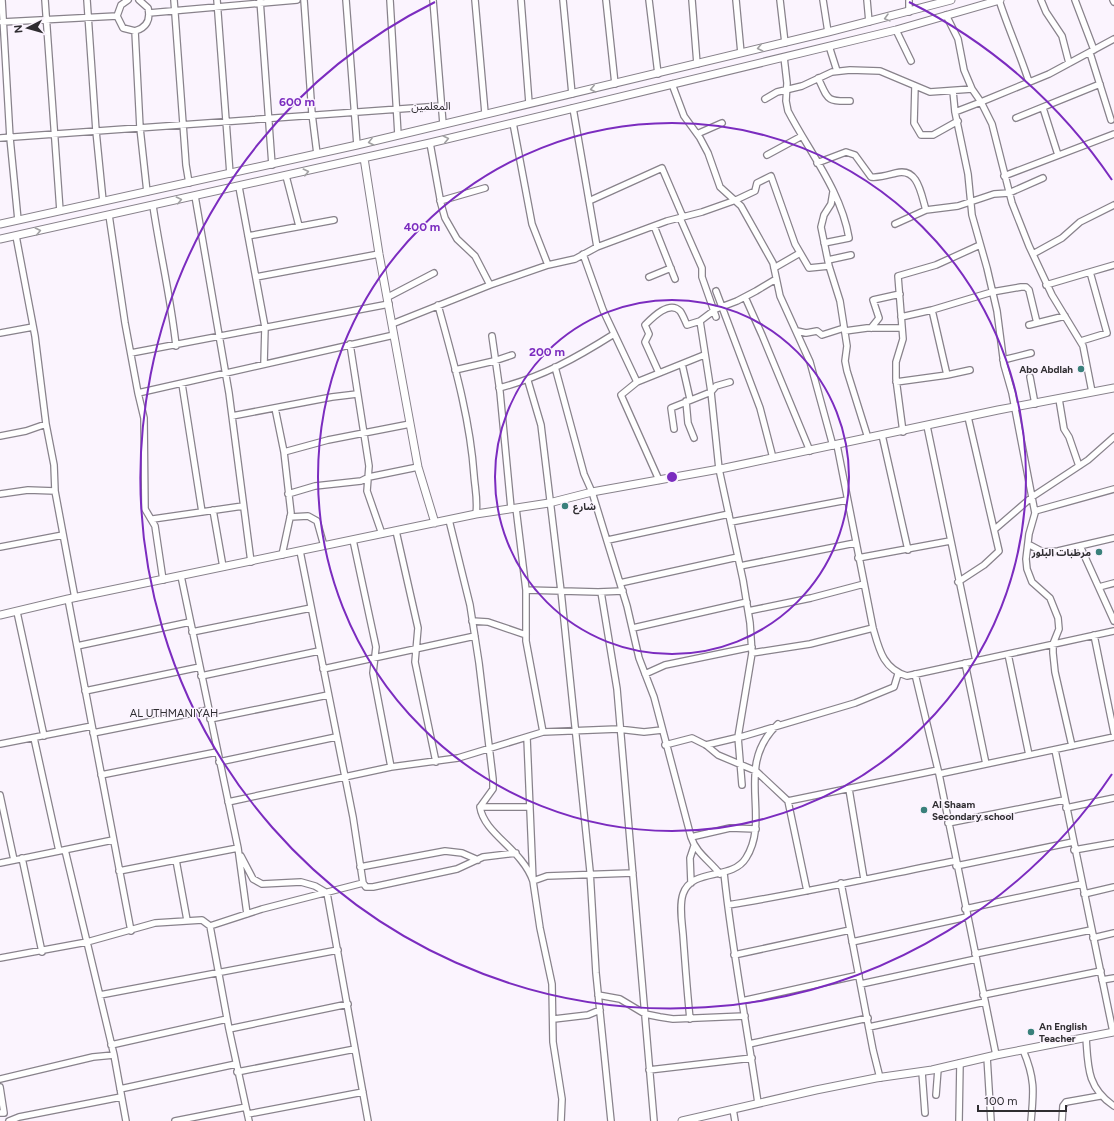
<svg xmlns="http://www.w3.org/2000/svg" width="1114" height="1121" font-family="Figtree,'Noto Sans Arabic',sans-serif">
	<style>
		.lines { fill: none; stroke-linecap: round; stroke-linejoin: round }
		.minor-casing { stroke: #88828b; stroke-width: 8 }
		.tertiary-casing { stroke: #88828b; stroke-width: 9 }
		.minor { stroke: #fff; stroke-width: 5.5 }
		.tertiary { stroke: #fff; stroke-width: 7 }
		.oneway { stroke: #a1a0a2 }
		.ring { fill: none; stroke: #7b2cbf; stroke-width: 2 }
		.poi-dot { fill: #39807b; stroke: #fbf4fe; stroke-width: 1.5 }
		.labels { text-anchor: middle; stroke-width: 3; stroke-linejoin: round; paint-order: stroke }
		.poi-label { font-size: 10px; font-weight: bold; fill: #2f2d31; stroke: #fbf4fe; text-anchor: start }
		.neighbourhood-label { font-size: 11px; fill: #2f2d31; stroke: #fbf4fe }
		.centre { fill: #7b2cbf; stroke: #fbf4fe; stroke-width: 2 }
		.ring-label { font-size: 12px; text-anchor: middle; font-weight: bold; fill: #7b2cbf; stroke: #fbf4fe; stroke-width: 3; stroke-linejoin: round; paint-order: stroke }
	</style>
	<rect width="100%" height="100%" fill="#fbf4fe"/>
	<g class="lines">
		<g class="minor-casing">
			<path id="minor" d="M2,0L10,138L18,220
				M45,0L60,211
				M87,0L96,131L103,201
				M128,0L121,5L117,16L123,28L135,31C146,28 151,20 148,8L139,0
				M174,0L186,165L189,183
				M217,0L230,174
				M260,0L272,165
				M304,0L312,114L317,154
				M346,0L357,145
				M390,0L398,135
				M433,0L443,124
				M475,0L485,113
				M521,0L529,103
				M563,0L572,94
				M606,0L615,84
				M649,0L658,74
				M692,0L697,64
				M736,0L741,53
				M780,0L785,43
				M823,0L828,32
				M867,0L869,22
				M909,0V12
				M999,0C1008,28 1020,54 1029,82
				M1041,0L1046,12L1062,36L1069,63
				M1075,0L1094,50
				M1113,0L1114,2
				M149,13L297,0
				M946,15L958,39L964,70L972,89
				M2,22L117,16
				M896,30L911,61
				M135,31L140,128L147,192
				M829,46L837,71
				M1090,53L1111,120
				M784,57L787,83L786,101L788,111C810,153 841,191 849,238L824,243
				M818,78C828,98 825,102 850,101
				M672,84L684,116L700,138L708,153L720,187L741,206L773,263L780,296L810,362L833,446
				M915,86L914,123L921,135H933L958,121
				M953,91L955,112L968,174L972,215L987,268L997,311L1004,365L1012,393L1035,513L1029,534L1026,559L1027,569L1032,582L1050,598L1058,618L1059,629L1053,644V653L1055,672L1072,746
				M765,99L777,92L802,86L832,72L850,70L880,71L930,92L972,89L981,102L1049,74L1114,39
				M573,108L597,247
				M1043,108L1058,155
				M955,112L981,102L992,124L1012,203L1029,246L1052,295L1083,346L1092,392
				M1016,118L1100,84
				M513,123L532,224L548,265
				M697,134L722,123
				M0,138L441,106
				M430,143L441,204L445,218L457,239L475,256L490,285
				M767,155L802,136
				M817,163L846,152L855,155L871,177C880,178 888,175 896,173C918,167 921,194 926,210L958,206L994,194L1009,193L1043,178
				M286,176L299,226
				M1004,176L1114,134
				M239,187L265,327L264,364
				M833,192L831,204L824,215L821,227L829,266L840,301L847,346L845,361L847,371L868,438
				M195,196L229,393L251,562
				M440,201L485,188
				M589,201L662,168L683,217
				M153,206C160,253 171,299 176,346
				M109,215L125,323L138,393L144,418L145,509L155,526L163,580
				M680,218L702,268V277L716,317
				M895,224L926,210
				M654,226L675,279
				M16,236L35,336L46,424L54,465L55,491L75,598
				M248,236L334,220
				M583,254L603,310L637,382L704,355
				M1033,254L1062,238L1080,222L1114,205
				M828,260L851,255
				M774,268L800,253
				M1090,272L1114,265
				M256,277L379,254
				M649,277L671,268
				M1046,285L1090,272L1107,333L1081,341
				M716,291L760,408L773,458
				M388,297L434,273
				M745,297L762,335L810,451
				M438,305C453,360 470,417 474,475C475,489 478,500 476,514
				M932,310L992,292L1021,287H1026L1029,290L1037,323
				M700,321L711,392L719,469L743,580L750,623L752,653L738,737L742,785
				M392,324L490,285L548,265L575,259L597,247L667,221L702,212L736,200L755,191L757,183L771,176L795,244L809,268L829,266
				M1029,325L1065,316
				M871,328L879,318L873,300L900,294
				M797,331L806,333L817,331L822,335L844,328
				M845,331L867,328H902
				M0,333L33,327
				M492,336L500,392L511,508
				M350,344L369,466L367,491L382,534
				M131,353L389,304
				M1003,360L1031,353
				M682,364L690,399
				M555,367L584,474L592,492L627,606L639,658L654,697L691,837C696,853 710,861 720,874
				M455,370L494,361L512,355
				M659,373L645,342L649,334L645,325C652,318 669,300 680,311C683,315 685,321 687,325L700,321L716,309L737,301L756,291L776,279
				M947,375L970,370
				M1030,377L1035,404
				M528,381L541,425L561,591L590,871L596,973L611,1121
				M637,382L621,395L659,480
				M896,382L947,375L932,310L901,317
				M182,384L202,512
				M499,388C542,377 576,358 614,334
				M138,393L394,335
				M1059,399L1064,429L1069,437L1079,466
				M686,401L688,423L694,438
				M275,408L284,452L291,513L282,555
				M232,416L332,397L357,394
				M927,426L976,661
				M674,429L671,408L711,392L716,386L730,382
				M903,432L896,379V362L903,339L898,276L936,265L980,245
				M882,435L908,550
				M0,436L26,431L46,424
				M837,445L873,628C879,649 883,669 907,676L1114,631
				M284,452L328,440L410,424
				M0,494L28,490L55,491
				M288,494L315,486L361,481L369,477L418,467
				M516,508L526,590V641L543,732
				M213,510L223,567
				M1035,511L1114,489
				M290,517L308,516L317,521L324,546
				M153,519L243,506
				M449,520L470,605L479,663L493,779V789L480,807C484,834 522,849 533,881
				M731,522L847,500
				M995,529L1032,497L1088,460L1114,437
				M396,531L418,628L415,662L436,762
				M353,540L376,647L373,673L391,767
				M608,540L729,514
				M1028,544L1043,552L1058,551L1114,538
				M1080,546L1114,621
				M0,547L63,535
				M300,551L353,817L363,883L366,887H373L457,869L483,857L516,853
				M858,558L950,541
				M740,566L855,543
				M181,576L238,848L247,914
				M958,582L984,565L999,551L968,417
				M620,583L738,557
				M1099,587L1114,583
				M526,590L598,592L623,591
				M601,592L617,689L654,1121
				M68,599L131,931
				M748,611L811,598L864,584
				M17,612L44,736
				M472,621L488,622L526,635
				M633,628L747,602
				M192,632L311,608
				M1094,635L1114,733
				M77,646L190,622
				M752,653L810,644L873,628
				M1008,654L1029,755
				M965,663L986,764
				M323,669L475,636
				M645,674L665,665L752,647
				M915,674L939,774L996,1055
				M201,676L319,651
				M85,691L200,667
				M210,719L328,695
				M93,733L208,710
				M34,738L59,851
				M527,738L533,881L540,928L552,984L553,1042L562,1099L561,1121
				M0,744L92,726
				M665,745L692,738L706,745L718,755L756,771L788,801
				M706,745L744,736L855,703L894,687L898,674
				M1055,750L1113,1032
				M219,762L336,737
				M939,774L1114,737
				M101,775L217,752
				M849,789L864,879
				M0,795L14,860
				M228,802L391,767L458,758L543,732L618,729L644,732L662,730
				M480,807H530
				M1066,808L1114,798
				M948,823L1064,800
				M691,837L730,828L756,829
				M65,850L114,1055L126,1121
				M1074,850L1114,843
				M241,856L253,879L262,884L301,882L315,886L327,893L368,1121
				M22,858L42,952
				M176,860L187,920
				M0,863L113,840
				M956,866L1073,842
				M360,867L445,851L462,853L478,860
				M119,871L238,848
				M724,873C732,950 747,1026 758,1103
				M533,881L547,876L633,873
				M691,883L690,858L694,846
				M841,883L873,1050L880,1078
				M807,891L788,801L938,770
				M1084,894L1114,887
				M728,905C804,893 880,876 955,861
				M965,909L1082,884
				M210,926L262,909L363,883
				M1093,938L1114,933
				M852,942L967,917
				M975,954L1091,930
				M734,955L850,930
				M0,958L87,942L155,923L202,920L210,926L229,1029L249,1121
				M1102,980L1114,978
				M861,984L976,959
				M100,995L338,950
				M598,995L620,999L645,1014L660,1017L673,1019L745,1016
				M983,995L1101,971
				M742,1001L859,975
				M554,1019L588,1015L600,1010
				M690,1019C687,990 685,962 683,934C682,922 679,906 683,894C692,867 732,881 746,858C772,817 733,766 778,724
				M869,1027L985,1002
				M229,1029L348,1004
				M1086,1037C1088,1067 1087,1088 1114,1106
				M749,1044L868,1018
				M111,1045L227,1019
				M1023,1050C1035,1078 1034,1091 1031,1121
				M987,1057L991,1121
				M649,1070L752,1058
				M237,1072L355,1049
				M922,1072L925,1113
				M0,1079L93,1057L114,1055
				M0,1087L4,1113H0
				M120,1089L236,1064
				M936,1095L938,1069
				M733,1109L735,1121
				M248,1114L363,1092
				M9,1121L19,1117L121,1097
				M175,1121L246,1107
				M959,1121L960,1063
				M1062,1121L1063,1106L1066,1102L1100,1096"/>
		</g>
		<g class="tertiary-casing">
			<path id="tertiary" d="M364,158L379,254L418,467L435,523
				M0,224L357,145L828,32L951,0
				M0,239L430,143L896,30L1000,0
				M0,615L68,599L476,514L549,503L592,492L725,468L998,410L1114,388
				M682,1121L816,1090L876,1078L932,1070L996,1055L1114,1032"/>
		</g>
		<use href="#minor" class="minor"/>
		<use href="#tertiary" class="tertiary"/>
	</g>
	<defs><path id="oneway-chevron" d="M-2-3.5L2.5 0L-2 3.5" fill="none" stroke-width="1.6" stroke-linecap="round" stroke-linejoin="round"/></defs>
	<g class="oneway">
		<use href="#oneway-chevron" transform="translate(887 18) rotate(165)"/>
		<use href="#oneway-chevron" transform="translate(760 48) rotate(167)"/>
		<use href="#oneway-chevron" transform="translate(593 89) rotate(167)"/>
		<use href="#oneway-chevron" transform="translate(446 139) rotate(-13)"/>
		<use href="#oneway-chevron" transform="translate(371 142) rotate(166)"/>
		<use href="#oneway-chevron" transform="translate(306 172) rotate(-13)"/>
		<use href="#oneway-chevron" transform="translate(179 200) rotate(-12)"/>
		<use href="#oneway-chevron" transform="translate(38 231) rotate(-12)"/>
	</g>
	<g class="ring">
		<circle cx="672" cy="477" r="177"/>
		<circle cx="672" cy="477" r="354"/>
		<path d="M1112 774A531 531 0 1 1 435 2M909 2A531 531 0 0 1 1112 180"/>
	</g>
	<g class="poi-dot">
		<circle cx="1081" cy="369" r="4"/>
		<circle cx="565" cy="506" r="4"/>
		<circle cx="1099" cy="552" r="4"/>
		<circle cx="924" cy="810" r="4"/>
		<circle cx="1031" cy="1032" r="4"/>
	</g>
	<g class="labels">
		<g class="poi-label">
			<text x="1073" y="373" text-anchor="end">Abo Abdlah</text>
			<text x="573" y="510">شارع</text>
			<text x="1091" y="556" text-anchor="end">مرطبات البلور</text>
			<text x="932" y="808">Al Shaam<tspan x="932" dy="12">Secondary school</tspan></text>
			<text x="1039" y="1030">An English<tspan x="1039" dy="12">Teacher</tspan></text>
		</g>
		<g class="neighbourhood-label">
			<text x="431" y="110">المعلمين</text>
			<text x="174" y="717">AL UTHMANIYAH</text>
		</g>
	</g>
	<circle cx="672" cy="477" r="6" class="centre"/>
	<g class="ring-label">
		<text x="297" y="106">600 m</text>
		<text x="422" y="231">400 m</text>
		<text x="547" y="356">200 m</text>
	</g>
	<g transform="translate(28 28) rotate(264)" stroke="#fbf4fe" stroke-width="3" paint-order="stroke">
	<path d="M0-3L7 15L0 10L-7 15Z" fill="#2f2d31"/>
	<text y="-6" font-size="11" font-weight="bold" text-anchor="middle" fill="#2f2d31">N</text>
	</g>
	<path d="M978 1105v6h88v-6" fill="none" stroke="#2f2d31" stroke-width="2"/>
	<text x="984" y="1105" font-size="12" fill="#2f2d31" stroke="#fbf4fe" stroke-width="3" paint-order="stroke">100 m</text>
</svg>
